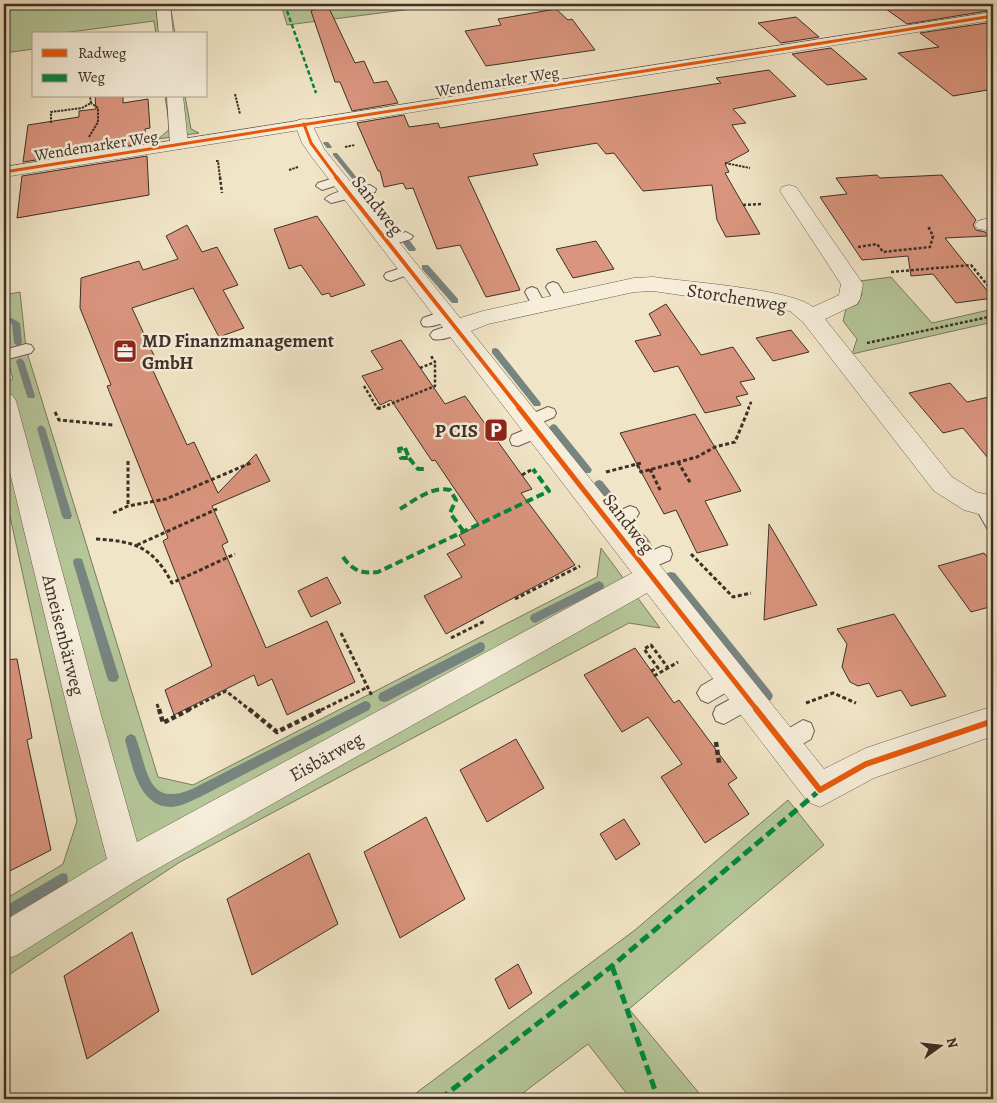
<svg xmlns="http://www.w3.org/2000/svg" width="997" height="1103" font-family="Alegreya,serif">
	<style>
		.green { fill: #b5c699; stroke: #797b60 }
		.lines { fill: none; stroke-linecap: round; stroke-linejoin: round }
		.stream { fill: #778581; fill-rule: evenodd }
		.building { fill: #da957e; stroke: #3d3026 }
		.service-casing { stroke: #6a5d4e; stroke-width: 2 }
		.minor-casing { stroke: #6a5d4e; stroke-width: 1 }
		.tertiary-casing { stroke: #6a5d4e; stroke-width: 1 }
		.path-far3 { stroke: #3d3026; stroke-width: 2; stroke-dasharray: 2.5 1; stroke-linecap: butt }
		.path-far2 { stroke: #3d3026; stroke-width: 2.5; stroke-dasharray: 3 2; stroke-linecap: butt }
		.path-far1 { stroke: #3d3026; stroke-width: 3; stroke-dasharray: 4 2.5; stroke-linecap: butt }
		.path { stroke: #3d3026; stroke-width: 4.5; stroke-dasharray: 5 3; stroke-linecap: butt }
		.service { fill: #f6eedb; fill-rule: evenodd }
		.minor { fill: #f6eedb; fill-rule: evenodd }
		.tertiary { fill: #f6eedb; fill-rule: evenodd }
		.quiet-far2 { stroke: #00873e; stroke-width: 2.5; stroke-dasharray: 4.5 2.5; stroke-linecap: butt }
		.quiet-far1 { stroke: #00873e; stroke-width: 4; stroke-dasharray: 8 4; stroke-linecap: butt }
		.quiet { stroke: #00873e; stroke-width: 5; stroke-dasharray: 10 5; stroke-linecap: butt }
		.cycleway-far3-casing { stroke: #f6eedb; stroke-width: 5 }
		.cycleway-far2-casing { stroke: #f6eedb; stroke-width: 6 }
		.cycleway-far1-casing { stroke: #f6eedb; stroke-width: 8 }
		.cycleway-casing { stroke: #f6eedb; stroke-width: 9 }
		.cycleway-far3 { stroke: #e8590c; stroke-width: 3 }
		.cycleway-far2 { stroke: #e8590c; stroke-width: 4 }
		.cycleway-far1 { stroke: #e8590c; stroke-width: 5 }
		.cycleway { stroke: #e8590c; stroke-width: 6 }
		.labels { text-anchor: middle; stroke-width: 5; stroke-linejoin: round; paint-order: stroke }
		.far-street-label { font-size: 16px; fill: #3d3026; stroke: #f6eedb }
		.street-label { font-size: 19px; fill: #3d3026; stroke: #f6eedb }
		.poi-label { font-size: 19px; font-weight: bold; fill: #3d3026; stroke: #f6eedb; text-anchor: start }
	</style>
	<rect width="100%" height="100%" fill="#f1e5c7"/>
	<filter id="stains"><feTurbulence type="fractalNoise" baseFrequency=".004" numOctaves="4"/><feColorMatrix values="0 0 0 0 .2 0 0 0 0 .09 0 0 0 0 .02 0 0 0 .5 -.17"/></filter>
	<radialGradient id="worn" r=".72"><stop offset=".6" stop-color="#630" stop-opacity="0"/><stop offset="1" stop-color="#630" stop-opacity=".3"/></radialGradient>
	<path class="green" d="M4,4H170L175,34H156L154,21L55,34H34V49L4,53Z
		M281,4H450L287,25Z
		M165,96H185L191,129L199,133L158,139L170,129Z
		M891,277L932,323L993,309V322L852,354L857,339L843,321L846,309L858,304L862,294L860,281Z
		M20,292L26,349L158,777L193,785L597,577L601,548L660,628L629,623L180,862L4,978V900L63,864L77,821L4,489V383L13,379L6,354L4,295Z
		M788,800L824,845L629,1009L704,1099H631L588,1044L515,1099H408L635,930Z"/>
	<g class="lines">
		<path class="stream" d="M324,142H328L332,147L331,148H327L323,143Z
			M333,153H337L362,184V186H358L333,155Z
			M369,197H373L400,228V232H394L369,199Z
			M404,241H410L416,249L415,251H409L403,243Z
			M422,265H428L458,299V303H452L422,269Z
			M6,295L10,298L8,316L20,323L22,343L18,346L14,343L12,324L4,320V296Z
			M495,348L498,349L540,402L541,404L540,406H534L492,353V349Z
			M20,358L24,361L35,396L34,398H28L27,396L16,361Z
			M553,424L556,425L590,467L592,470L590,473H584L550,429L549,427Z
			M41,425L45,428L72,516L70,519H64L62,516L37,428Z
			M599,480L602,481L614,496L616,499L614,502H608L596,487L594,484L596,481Z
			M641,533C647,535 650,542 653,547L652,550H644L636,537L638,534Z
			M78,558L82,559L83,562L119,677L117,681L113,682L109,681L107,677L73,562L74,559Z
			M671,572L675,573L771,692L773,696L771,700L767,701L763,700L667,579L666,576L667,573Z
			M599,581L603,583L604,586L603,589L535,623L531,621L530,618L531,615Z
			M480,642L484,643L485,647L484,651L388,701L384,702L380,701L378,697L380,693Z
			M365,701L369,702L371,706L369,710L200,797C191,801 180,807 170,807C138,806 132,764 125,740L127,736L131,734L135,736C148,766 145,809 192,789Z
			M62,873L67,874L68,879L67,884L4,920V907Z"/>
	</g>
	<path class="building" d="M327,4L355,63L364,61L374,83L387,81L398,103L352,111L340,82H335L311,11Z
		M879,4H993V10L907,24Z
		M556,9L568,20L572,19L595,50L486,66L465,31L501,25L498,19Z
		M796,17L819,37L781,43L758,23Z
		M993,22V89L953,96L898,53L939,47L920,33Z
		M831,48L867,79L827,85L792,54Z
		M769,70L796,96L733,109L746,123L732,125L749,151L725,164L729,172L725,173L760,234L726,237L717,220L712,185L643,191L614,153L606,154L597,143L533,154L538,165L468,177L520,290L486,297L460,245L437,249L413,188L406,189L403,183L384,187L380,171H378L357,123L404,115L409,127L438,123L440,128L721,83L716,78Z
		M95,96H123V103L148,99L150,128L145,129L146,143L23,162L28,125L79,117V111L96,109Z
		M147,156L149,195L17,218L22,176Z
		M877,175L880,178L942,175L976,220L973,225L976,230L985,232L988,236L945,238L993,298L956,303L933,274L911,276L908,256L862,260L820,197L847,194L836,178Z
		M317,216L365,285L331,297L329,293L322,295L301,265L289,269L274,229Z
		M187,225L202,252L217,247L238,285L223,290L244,328L219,337L193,288L132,308L157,362L150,364L187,445L194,442L218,493L256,454L270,481L212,506L228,542L222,545L226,555L266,648L327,621L355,682L287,715L272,679L258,686L254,675L174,715L165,690L212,666L163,541L168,538L107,386L111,385L80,308L81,278L139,261L143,270L178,259L166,236Z
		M596,241L614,269L573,278L556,249Z
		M666,304L701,355L733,347L755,379L740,382L748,394L736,397L741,405L705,413L678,366L654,372L635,341L661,335L649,314Z
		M791,330L809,352L773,361L756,338Z
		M401,340L445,404L465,396L532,489L521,493L575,565L446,634L424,596L462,577L447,554L465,545L459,535L479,525L435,460L432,461L391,400L380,405L362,376L383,369L371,351Z
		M950,383L967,402L993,396V464L963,428L943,433L909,393Z
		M695,414L741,491L705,501L728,545L697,553L676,510L664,514L620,433Z
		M769,524L817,605L764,620Z
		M984,553L993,564V606L971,612L938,566Z
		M327,577L341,603L311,617L298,591Z
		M894,614L936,680L946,696L911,706L901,690L877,697L869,683L858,686L850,682L842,667L847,644L837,629Z
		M635,648L674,703L679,700L737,778L728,784L749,814L705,843L661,777L682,764L648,717L622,732L584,675Z
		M17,659L32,738L27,740L51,850L4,874V660Z
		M516,739L544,788L487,822L460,770Z
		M426,817L465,899L400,938L364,852Z
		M624,819L640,844L616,860L600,834Z
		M309,853L338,924L252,975L227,899Z
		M132,932L159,1011L87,1059L64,976Z
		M518,964L532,993L509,1009L495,979Z"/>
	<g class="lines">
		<g class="service-casing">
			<path id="service" d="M340,176L346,180L344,183L322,190L316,186L318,183Z
				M370,185L376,189L375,192L331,203L325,199C331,191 359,188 370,185Z
				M406,232L413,236L411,239L388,246L381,242L383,239Z
				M410,265L415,266L417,269L415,272L391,281L386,279L384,276L386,273Z
				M553,282L558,284L568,301L566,304H556L546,287L548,284Z
				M532,287L537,289L546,306L544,309H534L525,292L527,289Z
				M446,310L451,311L453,315C448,323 431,328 423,326L421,322L423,318Z
				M456,323L461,324L464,328C459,336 441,341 433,339L430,335L433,331Z
				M26,344L31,345L34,349L31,353L4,360V350Z
				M548,407L554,409L556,413L554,417L536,425L544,427L546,431L544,435L518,446L512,445L510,440L512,435L532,427L524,425L522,421L524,417Z
				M984,500L990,502L993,507V531L987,528L975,507L978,502Z
				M630,506L636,508L639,513L636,518L609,531L603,528L600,523L603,518Z
				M663,546L670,548L672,554L670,560L642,572L635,570L633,564L635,558Z
				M732,668L739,671L742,678L739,685L708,703L701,700L697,693L701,686Z
				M749,689L756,692L760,699L756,706L724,724L716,721L713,714L716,707Z
				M803,720L811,723L814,731L811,739L784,755L776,752L773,744L776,736Z"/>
		</g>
		<g class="minor-casing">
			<path id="minor" d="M156,4H170L173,34H159Z
				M167,96H183L188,144L185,148L179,149L173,148L170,144Z
				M304,119L310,120L324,149L460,318L483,311L634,278L653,277C687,282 791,289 813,307L839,295L841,284L780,191L782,187L789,185L796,187L863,284L860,299L857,304L825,319L952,477L976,492L993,496V518L964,510L934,491L803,322L790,311L653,291L634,292L488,324L471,331L824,769L866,748L993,706V736L874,778L820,807L808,802L647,593L139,879L17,955L4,960V921L107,859L69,715L4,448V392L12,395L16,401L101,715L137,842L632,573L311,156L302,143L295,124L298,120Z
				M985,219H993V231L978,229L975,225L978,221Z"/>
		</g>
		<g class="tertiary-casing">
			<path id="tertiary" d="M993,12V20L4,177V167Z"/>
		</g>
		<path class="path-far3" d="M235,94L240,114
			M51,123V112L82,108L91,103L90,96
			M89,137L98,122V108L91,103
			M345,147L355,145
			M216,161H218L220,178
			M725,163L750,168
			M289,170L298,167"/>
		<path class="path-far2" d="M220,177L222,193
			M743,205L762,204
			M858,247L877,244L883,252L930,247L933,236L928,226
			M891,272L971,265L993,292
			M867,343L993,316
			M420,368L435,362L431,356
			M364,386L378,409
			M378,409L435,386V362
			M748,409L752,400"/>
		<path class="path-far1" d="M377,408H381
			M55,412L59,420L113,425
			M485,424H496
			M128,461V506
			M678,462L691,484
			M637,464L643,463
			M650,469L661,492
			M606,472L637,464L641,472L697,457L715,447L735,442L749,408
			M522,475L531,470
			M113,513L128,506L166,499L253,462
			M96,539C135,541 153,547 172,583L235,554
			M137,545L217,509
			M691,554L733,597L751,593
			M515,599L580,566
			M341,633L372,696
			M451,638L485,621
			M651,671L658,668L644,649L651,645L668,668L678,662
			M654,676L668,668
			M806,703L833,693L856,703
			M157,704L159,710
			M188,710L226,691L250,710
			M321,710L368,687"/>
		<path class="path" d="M159,709L163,723L190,709
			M249,709L277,732L323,709
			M716,742L719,763"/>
		<use href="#service" class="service"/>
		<use href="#minor" class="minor"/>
		<use href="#tertiary" class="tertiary"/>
		<path class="quiet-far2" d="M287,11L316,93"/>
		<path class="quiet-far1" d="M405,448L409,458H401L399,449Z
			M409,458L418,469H424
			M400,509C415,500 432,486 450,490L456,500L450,513L464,532
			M343,557C353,571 362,574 378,572L549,491L533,469"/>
		<path class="quiet" d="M612,966L658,1099
			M440,1099L612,966L820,790"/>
		<g class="cycleway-far3-casing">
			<path id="cycleway-far3" d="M304,124L311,143L337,178
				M4,172L993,16"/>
		</g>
		<g class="cycleway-far2-casing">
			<path id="cycleway-far2" d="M336,177L520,409"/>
		</g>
		<g class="cycleway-far1-casing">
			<path id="cycleway-far1" d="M519,408L757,710"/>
		</g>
		<g class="cycleway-casing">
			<path id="cycleway" d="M756,709L820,790L866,764L993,721"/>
		</g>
		<use href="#cycleway-far3" class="cycleway-far3"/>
		<use href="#cycleway-far2" class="cycleway-far2"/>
		<use href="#cycleway-far1" class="cycleway-far1"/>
		<use href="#cycleway" class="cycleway"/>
	</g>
	<defs>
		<g id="office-square" transform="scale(1.25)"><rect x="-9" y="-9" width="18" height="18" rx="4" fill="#8f2418" stroke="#f6eedb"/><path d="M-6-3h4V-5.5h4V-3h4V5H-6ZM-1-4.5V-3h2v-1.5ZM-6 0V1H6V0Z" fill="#fff"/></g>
		<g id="parking-square" transform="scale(1.25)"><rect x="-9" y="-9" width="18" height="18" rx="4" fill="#8f2418" stroke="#f6eedb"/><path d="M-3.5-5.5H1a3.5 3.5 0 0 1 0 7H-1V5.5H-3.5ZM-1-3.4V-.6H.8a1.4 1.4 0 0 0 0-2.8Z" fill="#fff"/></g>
	</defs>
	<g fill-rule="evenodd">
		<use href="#office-square" x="125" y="351"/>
		<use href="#parking-square" x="496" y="430"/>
	</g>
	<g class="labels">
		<g class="far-street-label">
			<text transform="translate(497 81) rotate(-9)" y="6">Wendemarker Weg</text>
			<text transform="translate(96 145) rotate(-9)" y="6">Wendemarker Weg</text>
		</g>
		<g class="street-label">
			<text transform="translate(378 205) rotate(52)" y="7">Sandweg</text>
			<text transform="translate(737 297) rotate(9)" y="7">Storchenweg</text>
			<text transform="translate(629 523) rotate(52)" y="7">Sandweg</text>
			<text transform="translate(64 635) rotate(76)" y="7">Ameisenbärweg</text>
			<text transform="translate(326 756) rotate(-29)" y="7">Eisbärweg</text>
		</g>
		<g class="poi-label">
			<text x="142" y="347">MD Finanzmanagement<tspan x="142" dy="22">GmbH</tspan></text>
			<text x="478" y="437" text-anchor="end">P CIS</text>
		</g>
	</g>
	<rect width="997" height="1103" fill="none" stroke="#f1e5c7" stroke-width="20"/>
	<rect x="5" y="5" width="987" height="1093" fill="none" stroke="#3d3026" stroke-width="2.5"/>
	<rect x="10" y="10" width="977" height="1083" fill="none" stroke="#3d3026"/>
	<rect x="32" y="32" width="175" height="65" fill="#f6eedb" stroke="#aca293"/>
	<rect x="42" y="49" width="25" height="8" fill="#e8590c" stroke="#aca293"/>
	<text x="78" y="58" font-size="15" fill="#3d3026">Radweg</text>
	<rect x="42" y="74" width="25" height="8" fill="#00873e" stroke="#aca293"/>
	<text x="78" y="82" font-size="15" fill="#3d3026">Weg</text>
	<g transform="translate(940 1046) rotate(75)" stroke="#f6eedb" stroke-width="4" paint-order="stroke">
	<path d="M0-4L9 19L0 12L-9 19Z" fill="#3d3026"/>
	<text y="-8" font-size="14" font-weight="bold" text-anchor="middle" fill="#3d3026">N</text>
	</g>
	<rect width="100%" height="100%" filter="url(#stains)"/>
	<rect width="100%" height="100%" fill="url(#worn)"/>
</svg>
